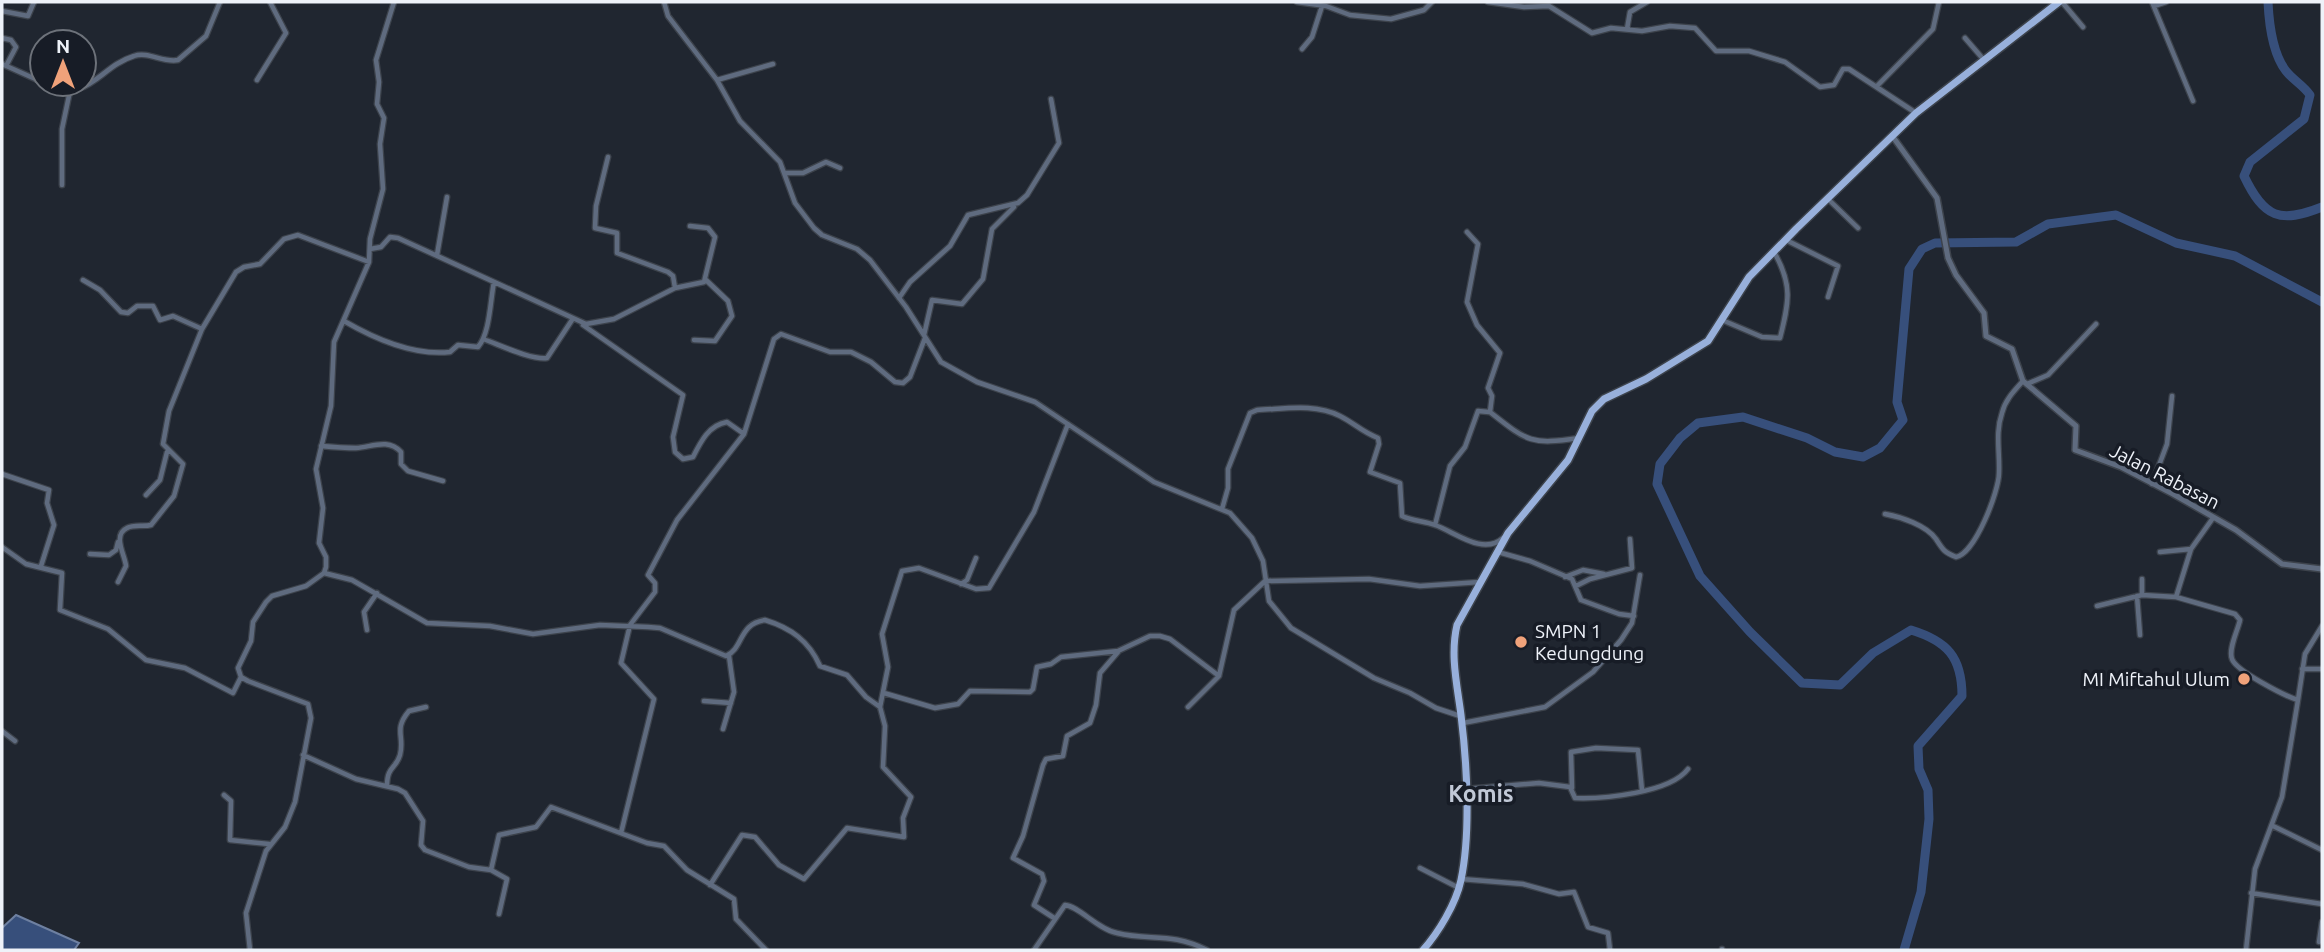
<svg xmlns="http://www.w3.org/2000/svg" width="2324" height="952" font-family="Ubuntu,sans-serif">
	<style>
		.water { fill: #374f7b; stroke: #6e80a1; stroke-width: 2 }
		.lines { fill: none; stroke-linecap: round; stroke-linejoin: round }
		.river { stroke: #374f7b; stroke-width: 9 }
		.minor-casing { stroke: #3d434c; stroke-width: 7 }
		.tertiary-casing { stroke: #3d434c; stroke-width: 8 }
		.primary-casing { stroke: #3d434c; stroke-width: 10 }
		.minor { stroke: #5f6b7f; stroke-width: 4.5 }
		.tertiary { stroke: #5f6b7f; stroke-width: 5 }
		.primary { stroke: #98b0db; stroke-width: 7 }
		.poi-dot { fill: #f0a27a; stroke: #171c26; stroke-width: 2.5 }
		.labels { text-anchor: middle; stroke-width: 7; stroke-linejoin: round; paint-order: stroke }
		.street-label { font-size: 19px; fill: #eef2f9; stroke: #171c26 }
		.poi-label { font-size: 19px; fill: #eef2f9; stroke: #171c26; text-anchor: start }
		.quarter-label { font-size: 23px; font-weight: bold; fill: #c1c8d6; stroke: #171c26 }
	</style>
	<rect width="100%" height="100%" fill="#202630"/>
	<path class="water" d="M16,915L79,943L74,950H2V928Z"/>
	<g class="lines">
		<path class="river" d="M2268,2C2269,23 2272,53 2286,71C2293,80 2303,85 2310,95L2304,119L2250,162L2244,176C2264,218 2280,224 2322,207
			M1904,950L1921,892L1929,819L1928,790L1919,769L1918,746L1962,696C1962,657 1947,641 1911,630L1873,653L1840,685L1802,683L1750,632L1700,576L1657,484L1660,464L1680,438L1698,423L1743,417L1807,438L1835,452L1863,457L1880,448L1903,420L1897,402L1909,269L1922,249L1935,243L2016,242L2048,224L2116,215L2176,243L2235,256L2322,302"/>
		<g class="minor-casing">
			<path id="minor" d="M664,2L668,16L717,80L740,121L780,162L795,203L814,228L822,235L857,249L870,260L906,307L941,362L977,382L1035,402L1154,482L1230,513L1252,538L1263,561L1269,601L1291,628L1374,678L1410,693L1436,708L1460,716
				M1297,2L1326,6L1350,15L1391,19L1424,10L1432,2
				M1488,2L1524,7L1549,6L1592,33L1611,28L1642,31L1670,26L1695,28L1716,51H1749L1785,62L1820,87L1834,85L1843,69H1849L1916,113
				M2062,2L2083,27
				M2152,2L2193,101
				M2154,6L2166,2
				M2,11L28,16L34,2
				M1627,29L1630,12L1647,2
				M2,38L11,40L16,47L6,66
				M1965,38L1984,60
				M1302,49L1312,37L1322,6
				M2,64L42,82
				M257,80L286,33L270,2
				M717,80L773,64
				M46,84C90,104 98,67 134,56C148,51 163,63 178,60L206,36L220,2
				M1877,86L1933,29L1939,2
				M608,157L596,206L595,228L617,233V253L668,272L673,276L675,288
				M785,173H803L826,162L840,168
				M62,185V129L70,91
				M1828,199L1858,228
				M1467,232L1478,244L1467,302L1477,325L1500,353L1488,388L1492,396L1490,412C1528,442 1531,445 1579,438
				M1786,240L1838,266L1828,297
				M370,249L381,247L390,237L398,238L586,324L614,319L675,288L704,282L715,237L708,228L690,226
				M437,255L447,197
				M83,280L100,290L121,312L128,313L137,306H153L160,320L173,316L202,329
				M899,298L910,282L950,246L968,215L1018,203L1027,195L1059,143L1051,99
				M1722,320L1762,337L1780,338C1789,302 1793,285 1774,252
				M344,321C375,339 414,356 450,352L458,345L478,347C490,333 490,302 494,282
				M583,325L683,395L673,437L675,452L683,459L693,457C701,441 709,425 727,422L744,434
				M924,335L932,300L962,304L983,279L992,229L1014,207
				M483,339C500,345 531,360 547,358L572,320
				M694,340L715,341L732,316L728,301L706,280
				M2027,384L2048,375L2096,324
				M321,446C332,447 345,448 356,448C372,447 388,438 401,452V464L408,471L443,481
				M2,474L49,490L47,503L54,525L41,566
				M2152,484L2167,444L2172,396
				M146,495L160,480L167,452
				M1222,509L1228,488V469L1250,413L1257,410C1284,409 1315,403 1340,416C1354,423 1362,432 1378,438L1379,444L1370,472L1400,483L1402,516C1412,521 1424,521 1435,525C1455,532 1483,556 1503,538
				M1885,514C1901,517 1926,525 1936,539C1943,550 1944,552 1956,557C1975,554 1999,491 1999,473C2000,452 1995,433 2002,413C2005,400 2014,391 2023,381
				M1435,525L1450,466L1465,447L1478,411L1489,412
				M2,547L26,564L62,573L60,610L108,629L146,660L185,668L233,693L241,677
				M1498,552L1530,561L1572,579L1581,600L1619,614L1634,616
				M2160,552L2191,549
				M90,554L109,555L116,550L118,542
				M324,573L352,580L427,623L490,626L533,634L600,625L648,627L660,628L726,656C744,648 738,624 765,620C791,628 809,641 820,666L847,675L866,697L880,707
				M1565,577L1583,570L1604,574
				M2142,579V595
				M1265,581L1369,579L1420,586L1480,582
				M118,582L126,566C125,555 112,535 127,528C134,524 144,527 151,525L174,496L183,464L163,444L169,411L202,329L236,272L244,267L260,264L284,239L298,235L369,262
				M961,584L967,580L976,558
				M1576,586L1590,579L1632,568L1630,539
				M2137,596L2140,635
				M2176,597L2191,549L2213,518
				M2097,606L2142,595L2176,597L2235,614L2240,620C2238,630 2228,649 2232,659C2236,671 2285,696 2298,700L2282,797L2255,869L2246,950
				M367,630L364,612L377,593
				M2302,669H2322
				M884,693L935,708L958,704L970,691L1030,692L1033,689L1037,667L1051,664L1061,657L1118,651L1150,636H1160L1170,639L1219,676
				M2298,700L2305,654L2322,626
				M704,701L731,703
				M1188,707L1219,676L1234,610L1264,582
				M1463,723L1545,707L1593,672L1621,640L1632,623L1640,575
				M723,729L734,692L729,656
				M2,731L15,741
				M303,755L356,779L398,789L405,793L423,821L421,845L425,850L469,867L491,870L499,835L536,827L551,807L647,843L664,846L687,870L734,899L736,919L766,950
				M387,786C387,766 396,769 400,755C405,736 393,730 409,711L426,707
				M1572,788L1571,752L1596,748L1638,750L1642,790
				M1465,789L1539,783L1570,787L1575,798C1603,799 1670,793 1688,769
				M224,795L231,801L230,840L269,844
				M2273,826L2322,850
				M621,833L654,699L621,663L630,625L655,592V583L648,575L677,520L744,434L774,339L781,334L830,352H851L871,362L895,382L903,383L910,377L925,338
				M1420,868L1459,888
				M491,870L507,879L499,914
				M1461,879L1523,884L1559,894L1574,892L1588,927L1608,933L1610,950
				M710,885L742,835L755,837L779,865L804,879L847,828L904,837L903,818L911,797L883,767L885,726L880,707L888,667L882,634L902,571L919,568L976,589L989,588L1034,512L1068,424
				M2251,893L2322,904
				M1054,918L1034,905L1044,881L1042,874L1013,858L1023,836L1043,765L1046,759L1063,756L1067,736L1090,723L1096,705L1100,673L1118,652
				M2319,942L2322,922
				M1722,949V950
				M250,950L246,913L266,851L285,827L295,802L311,718L308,704L248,681L241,677L238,668L251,641L253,622L266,602L272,596L306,586L324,573L326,567V557L319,543L323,508L316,469L331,406L334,342L369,262L370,239L383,189L380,144L384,118L377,104L379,82L376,60L394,2
				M1034,950L1065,905C1079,906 1097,929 1117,933C1150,941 1171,932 1207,950"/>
		</g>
		<g class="tertiary-casing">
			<path id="tertiary" d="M1893,137L1937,198L1948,258L1956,275L1984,313L1986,336L2012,349L2023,381L2076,426L2075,450L2121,467L2173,494L2236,530L2282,564L2322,569"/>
		</g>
		<g class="primary-casing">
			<path id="primary" d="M1423,950C1438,933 1456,904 1461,880C1471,832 1467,764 1461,715C1457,684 1450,655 1457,625L1508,533L1568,460L1592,411L1604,399L1646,379L1708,341L1749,277L1796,229L1916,113L2059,2"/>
		</g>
		<use href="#minor" class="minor"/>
		<use href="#tertiary" class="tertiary"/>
		<use href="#primary" class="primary"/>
	</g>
	<g class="poi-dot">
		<circle cx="1521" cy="642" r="7"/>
		<circle cx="2244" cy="679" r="7"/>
	</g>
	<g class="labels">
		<g class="street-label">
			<text transform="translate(2165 476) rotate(27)" y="7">Jalan Rabasan</text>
		</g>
		<g class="poi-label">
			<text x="1535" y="638">SMPN 1<tspan x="1535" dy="22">Kedungdung</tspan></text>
			<text x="2230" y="686" text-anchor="end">MI Miftahul Ulum</text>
		</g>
		<g class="quarter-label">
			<text x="1481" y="802">Komis</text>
		</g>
	</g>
	<rect width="2324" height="952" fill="none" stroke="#eef2f9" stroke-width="7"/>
	<g transform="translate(63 63)"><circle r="33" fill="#171c26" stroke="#6d727a" stroke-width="2"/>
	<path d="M0-5L12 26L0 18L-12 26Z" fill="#f0a27a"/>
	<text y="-10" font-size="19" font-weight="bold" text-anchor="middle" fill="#eef2f9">N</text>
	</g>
</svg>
